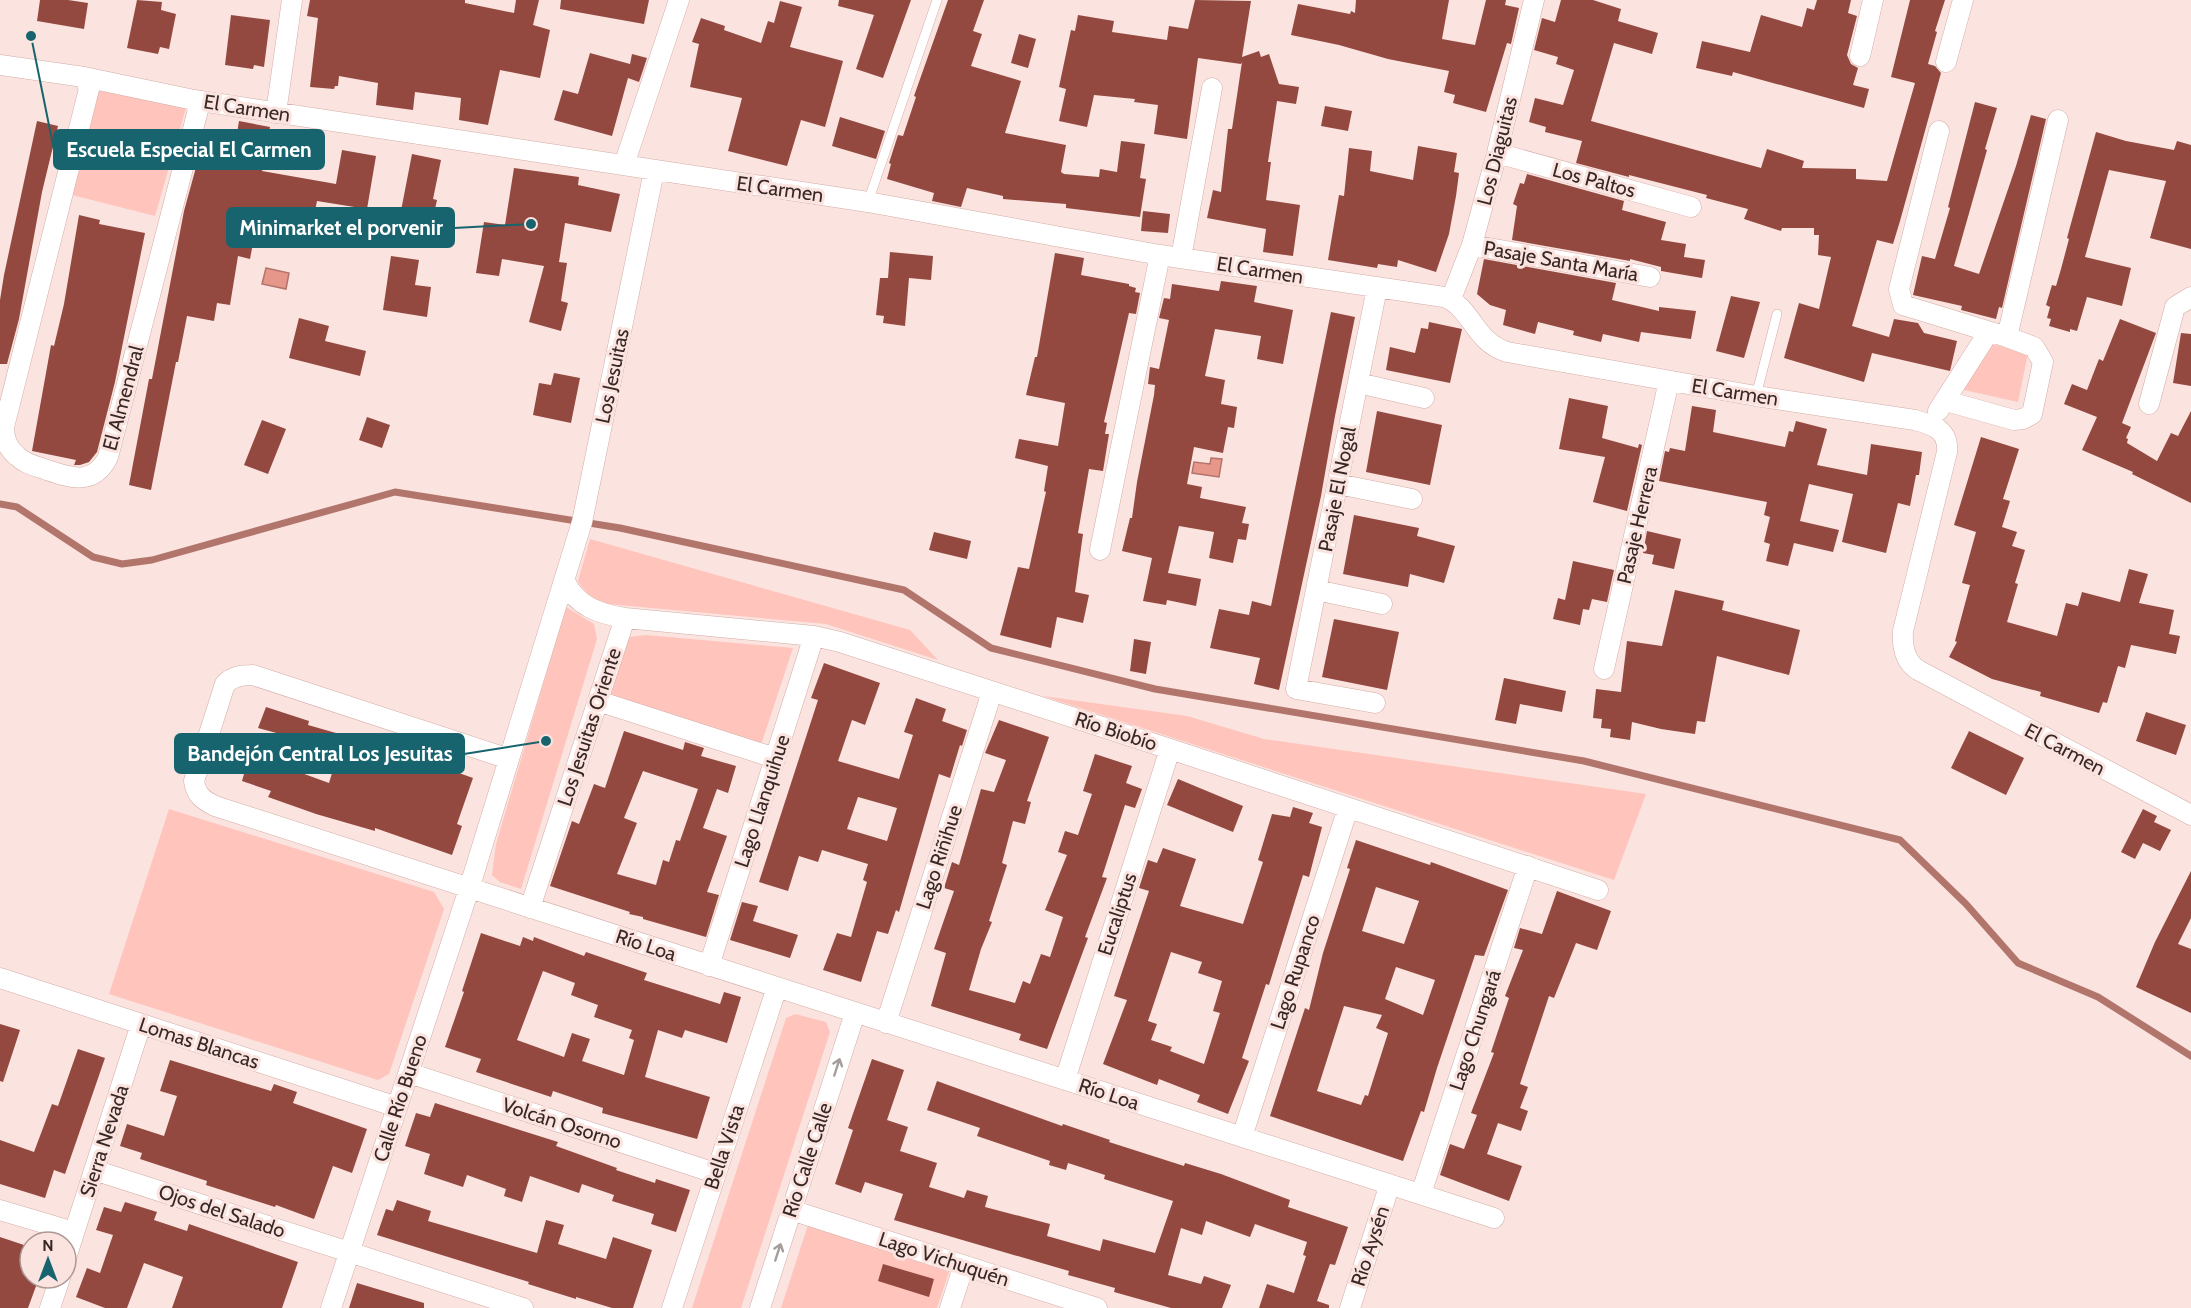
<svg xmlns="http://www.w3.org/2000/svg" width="2191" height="1308" font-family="Cabin,sans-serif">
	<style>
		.green { fill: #ffc4bb }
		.water { fill: #e7968a; stroke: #b2756c; stroke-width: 1.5 }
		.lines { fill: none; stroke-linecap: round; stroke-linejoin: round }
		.stream { stroke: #b2756c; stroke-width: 7 }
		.building { fill: #934940; fill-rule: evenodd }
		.service-casing { stroke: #d3ada7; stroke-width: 10 }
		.minor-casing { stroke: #d3ada7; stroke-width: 21 }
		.service { stroke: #fff; stroke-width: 9 }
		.minor { stroke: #fff; stroke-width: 20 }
		.oneway { stroke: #a59e9d }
		.labels { text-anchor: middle; stroke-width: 6; stroke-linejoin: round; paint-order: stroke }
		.street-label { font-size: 20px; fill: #372826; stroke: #fbe3df }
		.leader { fill: none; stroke: #18646e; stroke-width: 2 }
		.callout-dot { fill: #18646e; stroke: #fbe3df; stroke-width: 2 }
		.callout { fill: #18646e; stroke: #18646e; stroke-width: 2 }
		.callout-label { font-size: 21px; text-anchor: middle; font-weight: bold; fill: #fff }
	</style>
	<rect width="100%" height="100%" fill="#fbe3df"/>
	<path class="green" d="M96,90L186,108L155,216L68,194Z
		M1991,344L2028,353L2018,402L1964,390Z
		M590,539L910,630L938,660L826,624L608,604C593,599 586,594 578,581Z
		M566,607L594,624L597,639L521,889L500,882L492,875L496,844Z
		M646,635L793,648L761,745L603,697L622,644L629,637Z
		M1043,696L1187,716L1264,739L1646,794L1614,880Z
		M169,809L434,892L444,909L389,1074L378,1080L109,994Z
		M795,1014L826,1022L830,1032L741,1308H692L786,1018Z
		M808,1225L949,1272L937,1308H781Z"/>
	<path class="water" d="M266,268L289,273L286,289L262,284Z
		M1211,458L1222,459L1219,477L1192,473L1194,462L1210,464Z"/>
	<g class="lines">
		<path class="stream" d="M0,504L17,507L93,557L122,564L152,560L395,492L620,528L904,590L991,648L1155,689L1584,761L1900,840L1966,904L2018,963L2098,997L2191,1056"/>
	</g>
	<path class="building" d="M40,0H68L88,3L84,29L37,21Z
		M137,0L162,2L161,10L176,14L169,49L160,47L158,54L127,48Z
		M310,0H465V3L514,13L516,0H539L533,25L550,30L540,78L500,70L488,125L459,120L461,98L415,92L413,110L376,105L378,83L339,76L338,86H335L334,89L310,87L318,18L307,16Z
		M561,0H649L644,24L560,9Z
		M839,0H911L883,78L856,69L874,15L838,6Z
		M948,0H984L973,31L982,34L971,66L1021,81L1005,133L1066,145L1061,172L1064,174L1099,177L1100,169L1117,172L1121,141L1145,144L1140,178L1146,179L1140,217L1066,208V204L1003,199V196L967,188L961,207L932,201L934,193L887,179L891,164L889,163L898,135L903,136L916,97L914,96Z
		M1195,0L1251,1L1242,57L1259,51L1261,57L1269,54L1279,84L1299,87L1296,104L1277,101L1268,162H1271L1266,200L1300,205L1293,256L1263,252L1266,229L1207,218L1213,190L1221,192L1228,129H1232L1242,62L1241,64L1198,58L1187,139L1154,134L1158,105L1134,102L1135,99L1094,95L1087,127L1059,121L1066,89L1059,87L1071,30L1075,31L1078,15L1114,21L1112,32L1167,40L1169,26L1188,29Z
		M1356,0H1449L1442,39L1475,45L1486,0H1506L1505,5L1519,8L1511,44L1507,43L1486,112L1453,103L1455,95L1444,92L1449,71L1388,59L1339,45L1291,35L1298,4L1350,14L1351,11L1355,13Z
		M1561,0H1593L1621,9L1618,21L1658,33L1652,54L1614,43L1591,121L1761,168L1767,149L1804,161L1802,168L1856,169V179L1887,181L1915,83L1891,77L1910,0H1945L1935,31L1937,32L1928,64L1935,66L1941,73L1900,221L1893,244L1877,240L1852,326L1889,337L1894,319L1918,323L1924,333L1957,341L1950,371L1872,353L1864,382L1784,358L1799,303L1819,309L1831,257L1818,255L1819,235H1814V228H1782L1781,231L1744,219L1748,209L1706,198L1707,195L1629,175V177L1576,163L1582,141L1545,132L1546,127L1529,122L1535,98L1563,105L1574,70L1556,64L1558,57L1534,50L1542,18L1555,22Z
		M1817,0H1851L1848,13L1857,16L1847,55L1851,64L1858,68L1853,85L1869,89L1864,108L1733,72L1732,76L1696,68L1702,41L1750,52L1761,15L1802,27L1807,8L1814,10Z
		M780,1L802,7L790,47L843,61L825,127L801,120L787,166L728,151L742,98L690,87L699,44L692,42L701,18L725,26L724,30L761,43L768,21L774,23Z
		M231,15L270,20L264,67L254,65L253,69L225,65Z
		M1019,34L1036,39L1028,68L1011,63Z
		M590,53L630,64L632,54L647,58L639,82L628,78L612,136L554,120L563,90L578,94Z
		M1975,102L1997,108L1985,149L1987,150L1954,266L1979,274L2016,166L2031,115L2046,119L2002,308L1999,307L1996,319L1961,310L1962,306L1913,295L1922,256L1935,259L1950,208L1948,207Z
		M1325,106L1352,111L1348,131L1321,126Z
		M840,117L885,131L876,159L832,146Z
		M37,121L58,126L42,192L19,319L7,364H0V300L4,275Z
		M239,121L270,127L262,171L336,184L342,150L376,156L367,209L317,201L312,226L258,217L250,259L238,256L230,305L217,303L214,321L187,316L178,362H176L151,490L129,485L149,379H152L184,211L198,160L232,165Z
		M2096,132L2126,141L2174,150L2177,141L2191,145V249L2150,238L2166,181L2109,170L2085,257L2131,268L2122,306L2087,297L2077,331L2070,329V332L2049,326L2051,319L2047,318L2050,307L2046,305L2052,285L2056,286L2061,269L2069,239L2067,238Z
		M1418,146L1457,153L1454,172L1459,173L1456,196L1449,234L1436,272L1398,260L1397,267L1378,264L1377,268L1328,260L1339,195L1344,196L1349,148L1372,151L1370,171L1413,180Z
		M412,154L441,160L433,199L437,200L431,227L399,221Z
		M514,168L579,177L578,185L620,194L611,232L565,223L559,262L567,263L561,301L568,303L561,331L529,322L544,266L502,259L499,276L476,273L484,222L505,225Z
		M1527,174L1624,201L1622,210L1666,222L1661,240L1686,244L1684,257L1705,260L1702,278L1661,271V267L1630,259V261L1512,240L1517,206L1513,204L1520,183L1524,184Z
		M1143,211L1170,214L1168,233L1141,231Z
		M79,215L100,220L99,224L145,233L115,382L97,452L89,462L80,465H74L76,460L32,451L51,345L54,346L64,304Z
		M890,252L933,256L931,280L909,278L905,326L883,323L884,316L876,315L880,278H888Z
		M1055,253L1084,258L1081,275L1129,284V286L1136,288L1135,292L1140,293L1136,314L1129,313L1104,422L1107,423L1105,434H1109L1103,471L1089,469L1078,533L1083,534L1075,592L1089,595L1083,623L1057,617L1051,648L1000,635L1018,567L1029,569L1046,492L1044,491L1048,466L1015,458L1019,439L1058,446L1065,403L1026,395L1035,357H1037Z
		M391,256L419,260L415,285L431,287L427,317L383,310Z
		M1484,259L1616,283L1612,300L1659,311V307L1696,311L1691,339L1641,332L1639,342L1603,334L1601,342L1573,335L1574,331L1538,322L1535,334L1503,325L1506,310L1490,305L1477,294Z
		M1221,281L1257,286L1254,302L1293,310L1283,364L1257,359L1261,336L1215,329L1205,376L1225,380L1221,404L1237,407L1234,428L1228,427L1223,453L1194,447L1187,484L1202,487L1200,498L1246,507L1242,523L1249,524L1246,540L1238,539L1233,563L1209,558L1214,532L1179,526L1168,573L1201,579L1196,606L1167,600L1166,605L1143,601L1152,558L1122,551L1130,518H1132L1137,482L1154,395L1155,385L1148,384L1150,367L1159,369L1169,320L1159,318L1164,298L1170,299L1172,284L1219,291Z
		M1731,296L1760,302L1744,358L1716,351Z
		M1331,312L1355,317L1335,416L1321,496L1279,690L1254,684L1260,658L1210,648L1219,609L1249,615L1252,601L1271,606Z
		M299,318L329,326L325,341L366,351L360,376L289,358Z
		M2120,319L2156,333L2122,423L2131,427L2126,438L2128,439L2127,443L2157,461L2171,433L2178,436L2191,411V503L2132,474L2133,472L2082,450L2097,417L2064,404L2072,384L2087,390L2099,359L2103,361Z
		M1429,322L1462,329L1450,383L1386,370L1390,347L1415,353L1421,328L1428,329Z
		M2181,333L2191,334V386L2173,383Z
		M554,373L580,378L571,423L533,415L539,383L551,385Z
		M1569,398L1608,406L1602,438L1638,448L1639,444L1642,445L1627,511L1593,502L1605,457L1559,449Z
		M1692,406L1716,410L1713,432L1785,447L1789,431L1793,432L1796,421L1827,429L1817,465L1867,475L1871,444L1922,452L1919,475H1916L1910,506L1898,503L1886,553L1842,542L1853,494L1809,484L1800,521L1839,530L1833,552L1794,543L1788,566L1766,561L1770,544L1764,542L1770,517L1764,515L1767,502L1659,481L1665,451L1669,452L1670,448L1685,451Z
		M1377,411L1442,425L1430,485L1366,472Z
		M367,417L390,425L382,448L359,440Z
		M262,420L286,429L268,474L244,465Z
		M1981,437L2019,449L2003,499L2010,501L2002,527L2017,532L2012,546L2025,550L2015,583L2018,584L2007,622L2057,636L2066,603L2078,606L2082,592L2120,602L2129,569L2148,574L2139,603L2174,610L2169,634L2180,636L2176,654L2131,645L2125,668L2118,666L2107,703L2103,702L2099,713L2040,696L2041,692L1992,679L1949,657L1957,642L1955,641L1970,585L1962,583L1976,532L1954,525Z
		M1354,515L1419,528L1417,536L1455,546L1444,583L1410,574L1408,587L1343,574Z
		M1647,531L1681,539L1674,569L1652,564L1654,555L1643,553Z
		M934,532L971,541L967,559L929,550Z
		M1573,561L1614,570L1607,602L1592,599L1589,610L1583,609L1580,625L1553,619L1558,598L1565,600Z
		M1675,590L1724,601L1722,610L1800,630L1789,675L1717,656L1705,722L1697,721L1695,734L1661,729L1632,722L1630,740L1610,737L1611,729L1601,728L1602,719L1593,718L1596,689L1621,692L1627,641L1662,646Z
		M1334,619L1399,632L1387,690L1322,677Z
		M1134,639L1151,642L1146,674L1130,671Z
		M824,663L880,683L865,725L852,720L838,761L899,779L913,735L904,732L916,698L946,709L942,721L967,730L962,746L960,745L950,778L939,774L899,912L896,910L888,934L877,931L861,982L823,970L837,933L851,937L867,882L863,880L868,864L822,850L818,862L799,856L788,891L759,882L818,700L811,698ZM858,797L897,808L887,841L847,829Z
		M1504,678L1566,691L1562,712L1520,704L1516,724L1495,720Z
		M266,707L309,721L308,725L392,749L473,778L457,824L462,826L452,855L375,828V831L316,814L268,797L271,791L242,781L244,774L226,768L233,748L329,783L339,750L258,728Z
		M2146,712L2186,725L2176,755L2136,741Z
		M999,720L1049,737L1027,801L1031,802L1025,824L1013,821L1002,863L1007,865L989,921L992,922L981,949L969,990L1015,1003L1023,981L1030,984L1041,954L1050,957L1063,917L1045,910L1067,855L1058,852L1065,831L1078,835L1092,794L1083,791L1095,754L1132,766L1126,783L1142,789L1135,808L1125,805L1102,877L1107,878L1085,937L1088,938L1047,1049L1019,1040L1021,1034L931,1006L946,953L934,949L954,891L944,888L952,862L959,865L981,789L994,792L1006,760L985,753Z
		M624,731L683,750L685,742L704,748L701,756L736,766L728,793L717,789L703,828L727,836L707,892L719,895L706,937L643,919V917L629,914L630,912L550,886L572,821L579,824L594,784L605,788ZM643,771L698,789L680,841L676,840L669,862L663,860L656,885L617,874L637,823L624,818Z
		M1969,731L2024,758L2006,795L1951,768Z
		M1178,779L1243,806L1233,832L1167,805Z
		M1293,807L1313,813L1309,823L1322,827L1309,877L1303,875L1269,985L1266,984L1242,1058L1249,1061L1228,1114L1197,1102L1200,1095L1159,1079L1157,1085L1103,1064L1127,1000L1114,996L1149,891L1139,888L1148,860L1157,863L1163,848L1196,859L1180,906L1243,924L1263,862L1258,860L1272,814L1290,817ZM1171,952L1202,962L1198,973L1222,981L1213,1011L1220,1013L1204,1064L1170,1051L1172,1047L1151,1040L1157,1024L1148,1021Z
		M2143,809L2157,816L2154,822L2171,830L2160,851L2143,843L2135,859L2121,852Z
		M1356,840L1430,865L1431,862L1508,890L1484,956L1475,955L1437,1068L1424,1112L1421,1111L1403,1161L1270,1116L1305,1008L1309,1010L1323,953L1350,869L1347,868ZM1376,887L1419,901L1404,944L1362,931ZM1396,967L1435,980L1423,1015L1385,999ZM1344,1006L1382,1015L1376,1028L1388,1033L1368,1096L1365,1095L1361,1105L1317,1091Z
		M2191,871V918L2178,944L2191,949V1013L2136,987L2155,942Z
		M1557,891L1611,911L1597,950L1576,943L1554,998L1549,996L1520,1084L1528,1087L1520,1108L1528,1111L1521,1131L1498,1123L1487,1154L1522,1166L1509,1201L1440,1175L1450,1144L1464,1149L1477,1115L1471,1113L1494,1053L1491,1052L1509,998L1505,996L1523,950L1514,948L1520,928L1542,934Z
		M742,902L758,906L753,921L798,935L790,958L730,940Z
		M481,933L520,946L523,937L533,941L534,937L584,956L586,952L647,973L644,980L720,1004L724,992L741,997L727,1043L685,1030L682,1038L658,1030L645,1077L710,1097L697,1139L602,1113L603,1108L553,1091L551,1097L476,1072L481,1059L445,1047L464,992L462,991ZM543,971L575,983L571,995L598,1005L594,1017L632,1030L629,1038L634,1040L624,1075L582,1061L590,1039L572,1033L564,1057L517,1040Z
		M0,1024L20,1030L3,1082L0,1081Z
		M78,1049L105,1058L65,1174L54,1170L45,1198L0,1184V1140L34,1152L52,1104L58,1106Z
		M872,1059L904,1070L887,1120L908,1127L900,1151L937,1163L929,1187L964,1198L967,1190L988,1196L985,1207L1050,1224L1047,1236L1100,1251L1103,1239L1155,1253L1173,1201L1104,1179L1105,1175L1068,1163L1066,1170L1049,1165L1050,1161L977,1136L980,1128L927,1110L937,1081L1062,1126L1063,1124L1110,1140L1109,1142L1184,1166L1185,1163L1221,1174L1290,1200L1288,1207L1348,1227L1335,1265L1330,1264L1317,1301L1329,1305V1308H1259L1267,1284L1294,1293L1306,1256L1303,1255L1307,1242L1255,1224L1250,1237L1206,1221L1202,1235L1181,1228L1168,1275L1201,1284L1204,1276L1231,1285L1222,1308H1171L1114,1292L1115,1288L1068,1275L1069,1271L894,1220L903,1194L865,1182L861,1193L835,1184L853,1130L848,1128Z
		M170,1060L271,1091L274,1084L297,1092L293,1103L367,1129L352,1173L333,1166L314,1219L276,1205L275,1207L206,1185L207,1181L140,1159L142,1153L120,1146L127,1124L164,1136L177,1096L160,1091Z
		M435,1103L558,1142L556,1146L617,1168L616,1170L655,1183L656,1179L690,1190L676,1232L651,1224L654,1214L612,1201L614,1195L582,1184L579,1193L530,1176L522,1202L504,1196L506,1189L467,1175L463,1187L424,1174L430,1154L405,1146L416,1113L430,1117Z
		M397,1200L431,1211L428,1221L537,1253L546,1220L564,1225L558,1244L606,1259L613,1237L652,1250L633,1308H612L576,1297V1299L528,1284L529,1282L377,1235L386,1209L393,1211Z
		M125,1202L157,1212L154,1220L187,1231L189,1224L298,1262L282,1308H172L183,1277L144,1263L127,1308H105L76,1297L87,1268L100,1273L113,1235L96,1230L104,1207L121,1212Z
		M0,1237L30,1247L22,1273L30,1275V1278H39L28,1308H0Z
		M883,1264L934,1279L929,1297L878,1281Z
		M357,1283L424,1303V1308H349Z"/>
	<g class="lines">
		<g class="service-casing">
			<path id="service" d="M868,202L937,0
				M1756,396L1777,314"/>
		</g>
		<g class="minor-casing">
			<path id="minor" d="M1860,56L1873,0
				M1946,62L1963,0
				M0,65L84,77L194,100L868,202L1160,255L1444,297C1473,308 1473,341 1507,352L1756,396L1915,420C1933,425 1949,430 1947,452L1903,631C1902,646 1904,661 1918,670L2191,815
				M84,77L89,89L4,427C4,438 8,449 17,456C25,464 36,466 47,470C71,478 94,486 108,457L198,110L194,100
				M276,113L292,0
				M1939,131L1899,289L1903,305L2007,337L2058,120
				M1497,153L1691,207
				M624,165L679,0
				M1472,245L1650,277
				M1181,258L1212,88
				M1451,299L1472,245L1497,153L1534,0
				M1358,383L1424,398
				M1946,401L2014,420L2023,419L2032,414L2043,362L2034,347L2007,337
				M2149,404L2175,307L2191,297
				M1938,411L1988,333
				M1338,484L1412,499
				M1100,550L1160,255
				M565,581C576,606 599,614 625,618L814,636L840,642L1170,749L1598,890
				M1316,590L1382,604
				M1604,669L1669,381
				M598,701L775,758
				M1375,703L1296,689L1377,288
				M509,759L253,675C242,675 233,676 225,684L194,781C196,795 203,800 215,806L1494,1218
				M530,908L625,618
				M709,966L814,636
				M0,978L397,1107
				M886,1023L992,692
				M409,1073L715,1173
				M1065,1080L1170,749
				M1242,1137L1348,808
				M94,1170L523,1308
				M1421,1194L1528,866
				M0,1210L74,1232
				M791,1210L1097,1308
				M66,1258L141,1024
				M50,1308L60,1278
				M331,1308L469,889L582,522L654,171
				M672,1308L777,987
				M760,1308L855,1013
				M950,1308L964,1265
				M1350,1308L1390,1184"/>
		</g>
		<use href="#service" class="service"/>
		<use href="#minor" class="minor"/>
	</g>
	<defs><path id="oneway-shaft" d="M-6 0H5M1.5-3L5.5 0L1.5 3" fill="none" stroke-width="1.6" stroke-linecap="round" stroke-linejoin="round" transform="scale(1.5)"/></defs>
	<g class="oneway">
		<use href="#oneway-shaft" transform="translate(837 1067) rotate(-72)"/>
		<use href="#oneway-shaft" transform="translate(778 1252) rotate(-72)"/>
	</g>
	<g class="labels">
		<g class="street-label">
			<text transform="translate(247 108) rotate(9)" y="7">El Carmen</text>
			<text transform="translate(1497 151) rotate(-76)" y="7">Los Diaguitas</text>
			<text transform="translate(1594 180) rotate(15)" y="7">Los Paltos</text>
			<text transform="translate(780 189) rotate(8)" y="7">El Carmen</text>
			<text transform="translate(1561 261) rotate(10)" y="7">Pasaje Santa María</text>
			<text transform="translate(1260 270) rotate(9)" y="7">El Carmen</text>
			<text transform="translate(612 376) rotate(-78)" y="7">Los Jesuitas</text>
			<text transform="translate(1735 392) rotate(9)" y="7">El Carmen</text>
			<text transform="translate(123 398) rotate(-75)" y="7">El Almendral</text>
			<text transform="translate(1337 489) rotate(-79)" y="7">Pasaje El Nogal</text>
			<text transform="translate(1637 525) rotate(-77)" y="7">Pasaje Herrera</text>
			<text transform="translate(589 727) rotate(-72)" y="7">Los Jesuitas Oriente</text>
			<text transform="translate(1116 731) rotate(18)" y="7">Río Biobío</text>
			<text transform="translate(2065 749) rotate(28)" y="7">El Carmen</text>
			<text transform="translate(762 801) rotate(-72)" y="7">Lago Llanquihue</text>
			<text transform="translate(939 857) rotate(-72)" y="7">Lago Riñihue</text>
			<text transform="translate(1117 914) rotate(-72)" y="7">Eucaliptus</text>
			<text transform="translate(646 945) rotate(18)" y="7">Río Loa</text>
			<text transform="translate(1295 972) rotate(-72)" y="7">Lago Rupanco</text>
			<text transform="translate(1475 1030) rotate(-72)" y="7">Lago Chungará</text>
			<text transform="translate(199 1043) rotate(18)" y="7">Lomas Blancas</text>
			<text transform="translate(1109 1094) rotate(18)" y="7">Río Loa</text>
			<text transform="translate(400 1098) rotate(-72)" y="7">Calle Río Bueno</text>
			<text transform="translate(562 1123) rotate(18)" y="7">Volcán Osorno</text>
			<text transform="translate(104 1141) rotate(-72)" y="7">Sierra Nevada</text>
			<text transform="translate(724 1147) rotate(-72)" y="7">Bella Vista</text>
			<text transform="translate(807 1160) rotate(-72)" y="7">Río Calle Calle</text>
			<text transform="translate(222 1211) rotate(18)" y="7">Ojos del Salado</text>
			<text transform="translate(1370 1246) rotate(-72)" y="7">Río Aysén</text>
			<text transform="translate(944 1259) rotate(18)" y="7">Lago Vichuquén</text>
		</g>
	</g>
	<path class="leader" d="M31 36L54 150M531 224L454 228M546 741L464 754"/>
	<g class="callout-dot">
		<circle cx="31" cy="36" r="6"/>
		<circle cx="531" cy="224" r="6"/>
		<circle cx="546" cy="741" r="6"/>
	</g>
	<g class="callout">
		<rect x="54" y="130" width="270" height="39" rx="6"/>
		<rect x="227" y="208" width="227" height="39" rx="6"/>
		<rect x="175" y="734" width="289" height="39" rx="6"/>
	</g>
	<g class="callout-label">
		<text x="189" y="157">Escuela Especial El Carmen</text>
		<text x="341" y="235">Minimarket el porvenir</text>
		<text x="320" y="761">Bandejón Central Los Jesuitas</text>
	</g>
	<g transform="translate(48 1260)"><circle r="28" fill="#fbe3df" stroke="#ad9895" stroke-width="1.5"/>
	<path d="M0-4.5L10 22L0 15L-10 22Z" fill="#18646e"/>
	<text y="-9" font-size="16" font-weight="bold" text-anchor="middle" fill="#372826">N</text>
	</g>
</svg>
